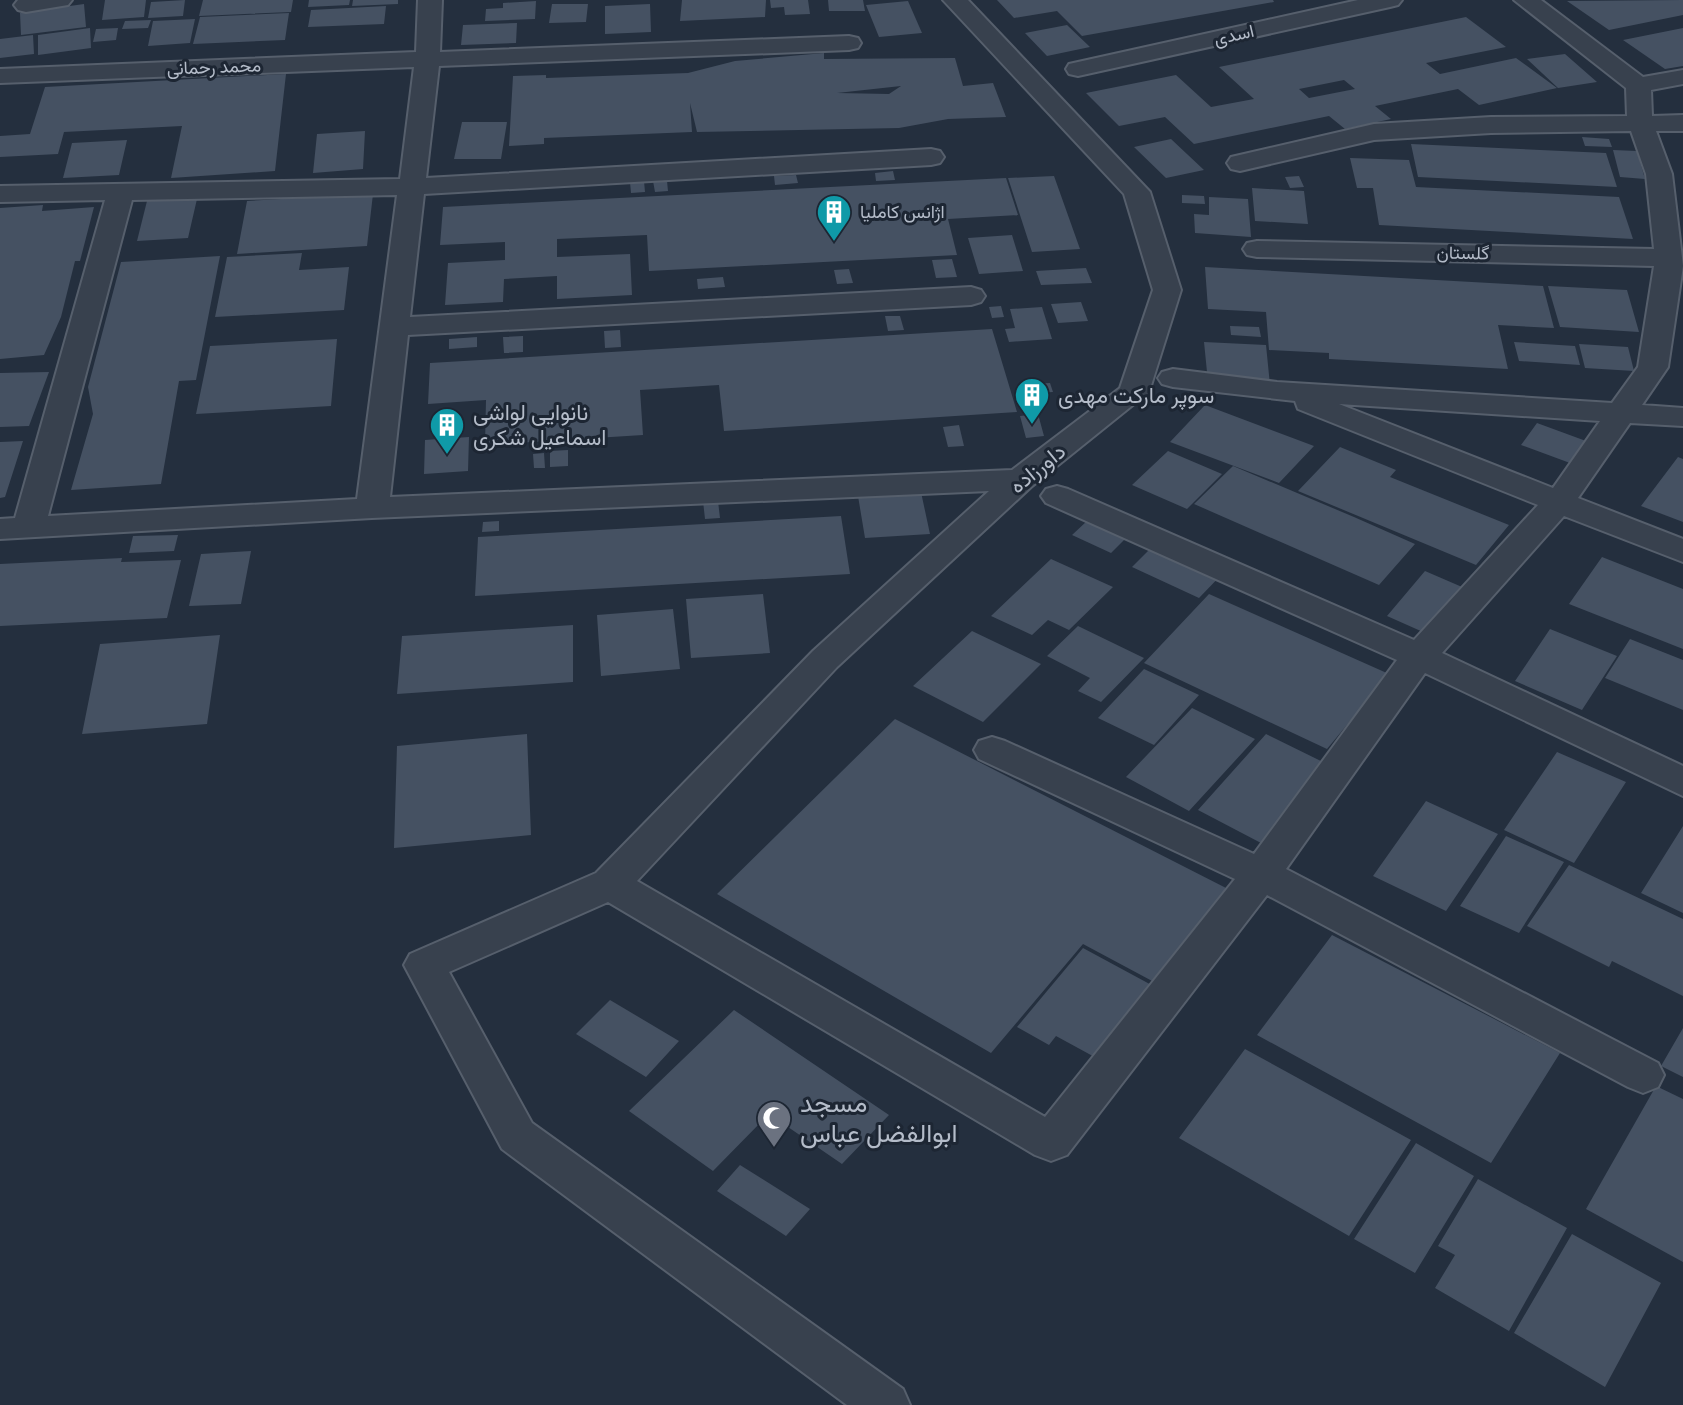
<svg xmlns="http://www.w3.org/2000/svg" width="1683" height="1405" font-family="Ubuntu,Vazirmatn,sans-serif">
	<style>
		.building { fill: #455162; fill-rule: evenodd }
		.lines { fill: none; stroke-linecap: round; stroke-linejoin: round }
		.street-casing { stroke: #565f6c; stroke-width: 4 }
		.street { fill: #38414e; fill-rule: evenodd }
		.labels { text-anchor: middle; stroke-width: 6; stroke-linejoin: round; paint-order: stroke }
		.far-street-label { font-size: 18px; fill: #b4bcc9; stroke: #1d2633 }
		.far-poi-label { font-size: 18px; fill: #b4bcc9; stroke: #1d2633; text-anchor: start }
		.poi-label { font-size: 22px; fill: #b4bcc9; stroke: #1d2633; text-anchor: start }
		.street-label { font-size: 22px; fill: #b4bcc9; stroke: #1d2633 }
		.near-poi-label { font-size: 26px; fill: #b4bcc9; stroke: #1d2633; text-anchor: start }
	</style>
	<rect width="100%" height="100%" fill="#242f3e"/>
	<path class="building" d="M105,0H146L144,17L102,20Z
		M185,0L183,16L148,18L151,2Z
		M203,0H293L291,12L199,16Z
		M309,0H350L349,5L308,7Z
		M353,0H398V4L352,6Z
		M682,0H766L765,17L680,21Z
		M770,0H808L810,14L785,15L784,7L771,8Z
		M828,0H863L865,11H829Z
		M997,0H1273L1274,2L1082,36L1057,11L1014,18Z
		M1683,0V15L1609,30L1567,1Z
		M536,1L535,19L485,21L486,9L503,8V3Z
		M908,1L922,33L879,37L866,5Z
		M84,4L86,27L21,35L20,13Z
		M552,4H588L586,22L549,23Z
		M650,4L651,32L605,34V6Z
		M386,6L384,24L308,27L311,10Z
		M289,13L285,40L193,44L200,17Z
		M1466,17L1506,47L1426,63L1440,74L1516,58L1557,88L1479,105L1458,89L1375,106L1391,119L1345,129L1329,116L1194,144L1165,117L1119,126L1086,93L1176,75L1211,107L1254,99L1219,67ZM1344,80L1355,89L1309,98L1299,89Z
		M195,19L190,43L148,46L153,21Z
		M151,20L148,28L122,29L125,21Z
		M517,23L516,43L461,45L463,25Z
		M1067,25L1090,47L1047,56L1025,33Z
		M90,28L91,48L38,55V35Z
		M118,28L116,40L93,42L96,29Z
		M1683,28V66L1665,69L1623,40Z
		M33,35L34,54L0,58V39Z
		M824,53V59L955,58L963,86L993,83L1006,117L948,119L899,128L697,132L690,103L692,132L544,138V144L509,146L513,76L546,75V78L688,73L735,61ZM901,86L889,94L837,93Z
		M1565,54L1597,82L1558,88L1527,59Z
		M286,74L275,171L171,178L182,126L64,132L58,154L0,157V136L30,134L45,87Z
		M462,122H507L501,159H454Z
		M365,131L363,169L313,173L317,134Z
		M1582,137L1609,139L1612,147L1585,146Z
		M1171,139L1204,170L1166,178L1134,147Z
		M127,140L119,175L63,178L72,143Z
		M1411,144L1606,153L1617,187L1418,177Z
		M1613,150L1637,151L1645,179L1620,177Z
		M1350,158L1409,160L1416,187L1619,197L1633,239L1379,225L1373,188H1357Z
		M893,171L895,180L876,181L875,173Z
		M796,175L798,183L775,185L774,176Z
		M1054,176L1080,249L1032,252L1008,178Z
		M1299,176L1304,187L1290,188L1285,177Z
		M1006,178L1018,215L948,219L957,255L649,271L647,235L557,239V257L630,254L632,295L557,299V276L504,279L503,302L445,305L448,263L505,260V242L440,245L443,207Z
		M644,181L645,192L631,193L630,182Z
		M653,181H667L668,191L655,192Z
		M1252,188L1304,191L1308,224L1255,221Z
		M373,194L367,246L237,254L247,201Z
		M1182,195L1204,196L1205,204L1182,203Z
		M1209,197L1248,199L1251,237L1195,233L1194,214L1209,215Z
		M197,199L188,238L137,241L147,201Z
		M43,205L42,211L94,207L80,261H75L61,317L44,355L0,359V208Z
		M1012,235L1023,271L979,274L968,238Z
		M302,253L299,270L349,267L344,310L215,317L227,257Z
		M220,256L196,380L179,381L161,484L71,490L93,414L88,387L121,262Z
		M952,259L957,277L936,278L932,260Z
		M1205,267L1543,286L1554,328L1498,325L1508,369L1329,359V353L1269,350L1266,312L1208,309Z
		M1086,268L1092,283L1041,285L1036,271Z
		M849,269L853,283L837,284L834,270Z
		M723,277L725,287L698,289L697,279Z
		M1548,286L1627,290L1639,332L1560,327Z
		M1081,302L1088,321L1058,323L1051,304Z
		M1001,306L1004,317L992,318L989,307Z
		M1042,307L1052,339L1009,342L1005,329L1015,328L1010,309Z
		M885,316H900L904,330L888,331Z
		M1230,326L1259,327L1261,337L1231,335Z
		M992,329L1017,412L724,431L719,385L640,390L643,435L485,445L486,400L428,404L430,363Z
		M620,330L621,347L605,348L604,331Z
		M523,336V352L504,353L503,337Z
		M477,337V347L449,349V339Z
		M337,339L331,406L196,414L210,346Z
		M1204,342L1266,345L1270,385L1208,382Z
		M1514,342L1575,346L1580,365L1519,361Z
		M1579,344L1628,347L1634,371L1585,368Z
		M49,372L29,426L0,427V373Z
		M1050,383L1053,392L1036,393L1033,384Z
		M1205,405L1314,446L1279,483L1170,442Z
		M1038,414L1044,436L1026,438L1020,416Z
		M1537,423L1586,441L1570,463L1521,445Z
		M959,425L964,446L948,447L943,427Z
		M469,437L468,471L424,474L425,440Z
		M23,441L5,497L0,498V442Z
		M1340,447L1396,470L1390,477L1509,525L1476,565L1298,491Z
		M568,450V466L550,467V451Z
		M1168,451L1222,474L1187,509L1132,485Z
		M544,453L545,468H534L533,454Z
		M1678,457L1683,459V522L1641,506Z
		M1233,466L1354,517L1415,544L1379,585L1194,504Z
		M921,492L930,534L865,538L858,496Z
		M703,501H718L720,518L705,519Z
		M841,516L850,574L475,596L478,537Z
		M499,521V531L482,532L483,522Z
		M1087,521L1126,538L1111,553L1072,535Z
		M178,535L174,551L129,553L133,536Z
		M1158,541L1226,570L1199,598L1132,567Z
		M251,551L241,604L189,606L201,554Z
		M1602,557L1683,589V649L1569,604Z
		M122,558L121,562L181,560L167,618L0,626V564Z
		M1051,559L1113,587L1069,630L1048,620L1032,635L991,616Z
		M1425,571L1469,590L1432,636L1387,616Z
		M763,594L770,653L691,658L686,599Z
		M1209,594L1389,674L1327,749L1144,663Z
		M673,609L680,669L601,676L597,615Z
		M573,625V682L397,694L402,636Z
		M1078,626L1144,658L1101,702L1078,691L1090,678L1047,656Z
		M1550,629L1617,656L1582,710L1515,681Z
		M972,631L1041,664L983,722L913,686Z
		M220,635L207,724L82,734L100,644Z
		M1630,639L1683,660V710L1605,678Z
		M1144,669L1199,695L1154,745L1098,718Z
		M1192,708L1255,739L1189,811L1126,777Z
		M895,719L1022,784L1228,889L1154,982L1083,944L991,1053L717,894Z
		M527,734L531,835L394,848L397,746Z
		M1266,734L1327,764L1261,843L1198,810Z
		M1557,752L1626,782L1574,863L1504,830Z
		M1426,801L1498,834L1446,911L1373,876Z
		M1683,826V913L1641,893Z
		M1506,836L1564,862L1519,933L1460,906Z
		M1569,865L1683,919V996L1612,961L1609,967L1527,926Z
		M1332,935L1560,1053L1491,1163L1257,1035Z
		M1083,948L1157,988L1100,1060L1056,1036L1049,1045L1017,1027Z
		M610,1000L679,1041L646,1077L576,1034Z
		M734,1010L889,1115L842,1164L769,1114L713,1171L629,1111Z
		M1683,1028V1077L1661,1066Z
		M1245,1049L1411,1140L1349,1236L1179,1138Z
		M1656,1086L1683,1099V1262L1586,1209Z
		M1416,1143L1474,1176L1415,1273L1354,1239Z
		M740,1165L810,1209L786,1236L717,1191Z
		M1478,1179L1567,1228L1509,1331L1435,1288L1455,1255L1438,1246Z
		M1572,1234L1661,1283L1605,1387L1514,1333Z"/>
	<g class="lines">
		<g class="street-casing">
			<path id="street" d="M18,0H72L68,5L26,12L18,10L14,5Z
				M418,0H442L440,52L849,36L858,38L861,43L858,48L849,50L439,66L426,178L931,149L940,151L944,157L940,163L931,165L424,194L410,317L971,287L981,290L985,296L981,302L971,305L408,335L390,497L1012,470L1120,388L1153,290L1124,194L943,0H968L1150,192L1181,290L1149,392L1031,487L837,667L637,881L1045,1117L1235,879L979,759L974,750L979,741L992,737L1005,741L1254,854L1397,660L1046,503L1041,496L1046,489L1057,486L1068,489L1414,640L1538,505L1298,409L1295,401L1173,387L1162,384L1158,378L1162,372L1173,369L1277,382L1612,403L1638,367L1654,266L1257,257L1247,255L1243,249L1247,243L1257,241L1654,249L1646,174L1631,131L1491,133L1374,140L1240,171L1231,169L1227,163L1231,157L1374,124L1491,117L1627,116L1626,88L1514,0H1541L1643,77L1683,70V84L1651,90L1652,116L1683,115V131H1656L1672,174L1683,266L1668,367L1642,405L1683,408V426L1630,423L1578,498L1683,539V562L1564,516L1442,653L1683,766V796L1425,673L1286,869L1658,1063L1664,1075L1658,1087L1643,1093L1628,1087L1267,895L1067,1155L1051,1161L1035,1155L608,902L449,972L532,1123L903,1389L910,1405H847L502,1149L404,965L410,954L596,873L813,651L989,491L372,518L0,539V519L15,518L105,200L0,202V186L400,179L414,67L0,83V69L416,52ZM397,195L357,499L48,516L132,200ZM1339,404L1600,421L1553,488Z
				M1358,0H1402L1398,5L1390,7L1078,76L1069,74L1066,69L1069,64L1078,62Z"/>
		</g>
		<use href="#street" class="street"/>
	</g>
	<defs>
		<g id="building-pin" transform="scale(1.8)"><path d="M0 17L-7.5 6A9.5 9.5 0 1 1 7.5 6Z" fill="#0f9aa8" stroke="#1d2633"/><path d="M-4-6H4V6H1V3H-1V6H-4ZM-2.5-4.3h1.7v1.8h-1.7ZM.8-4.3h1.7v1.8H.8ZM-2.5-1h1.7V.8h-1.7ZM.8-1h1.7V.8H.8Z" fill="#fff"/></g>
		<g id="mosque-pin" transform="scale(1.8)"><path d="M0 17L-7.5 6A9.5 9.5 0 1 1 7.5 6Z" fill="#6b7280" stroke="#1d2633"/><path d="M3.5-4.9A6 6 0 1 0 3.5 4.9A5 5 0 1 1 3.5-4.9Z" fill="#fff"/></g>
	</defs>
	<g fill-rule="evenodd">
		<use href="#building-pin" x="834" y="212"/>
		<use href="#building-pin" x="1032" y="395"/>
		<use href="#building-pin" x="447" y="425"/>
		<use href="#mosque-pin" x="774" y="1118"/>
	</g>
	<g class="labels">
		<g class="far-street-label">
			<text transform="translate(1234 35) rotate(-13)" y="6">اسدی</text>
			<text transform="translate(214 67) rotate(-2)" y="6">محمد رحمانی</text>
			<text transform="translate(1463 253) rotate(1)" y="6">گلستان</text>
		</g>
		<g class="far-poi-label">
			<text x="860" y="218">اژانس کاملیا</text>
		</g>
		<g class="poi-label">
			<text x="1058" y="403">سوپر مارکت مهدی</text>
			<text x="473" y="420">نانوایی لواشی<tspan x="473" dy="25">اسماعیل شکری</tspan></text>
		</g>
		<g class="street-label">
			<text transform="translate(1037 468) rotate(-39)" y="8">داورزاده</text>
		</g>
		<g class="near-poi-label">
			<text x="800" y="1112">مسجد<tspan x="800" dy="30">ابوالفضل عباس</tspan></text>
		</g>
	</g>
</svg>
